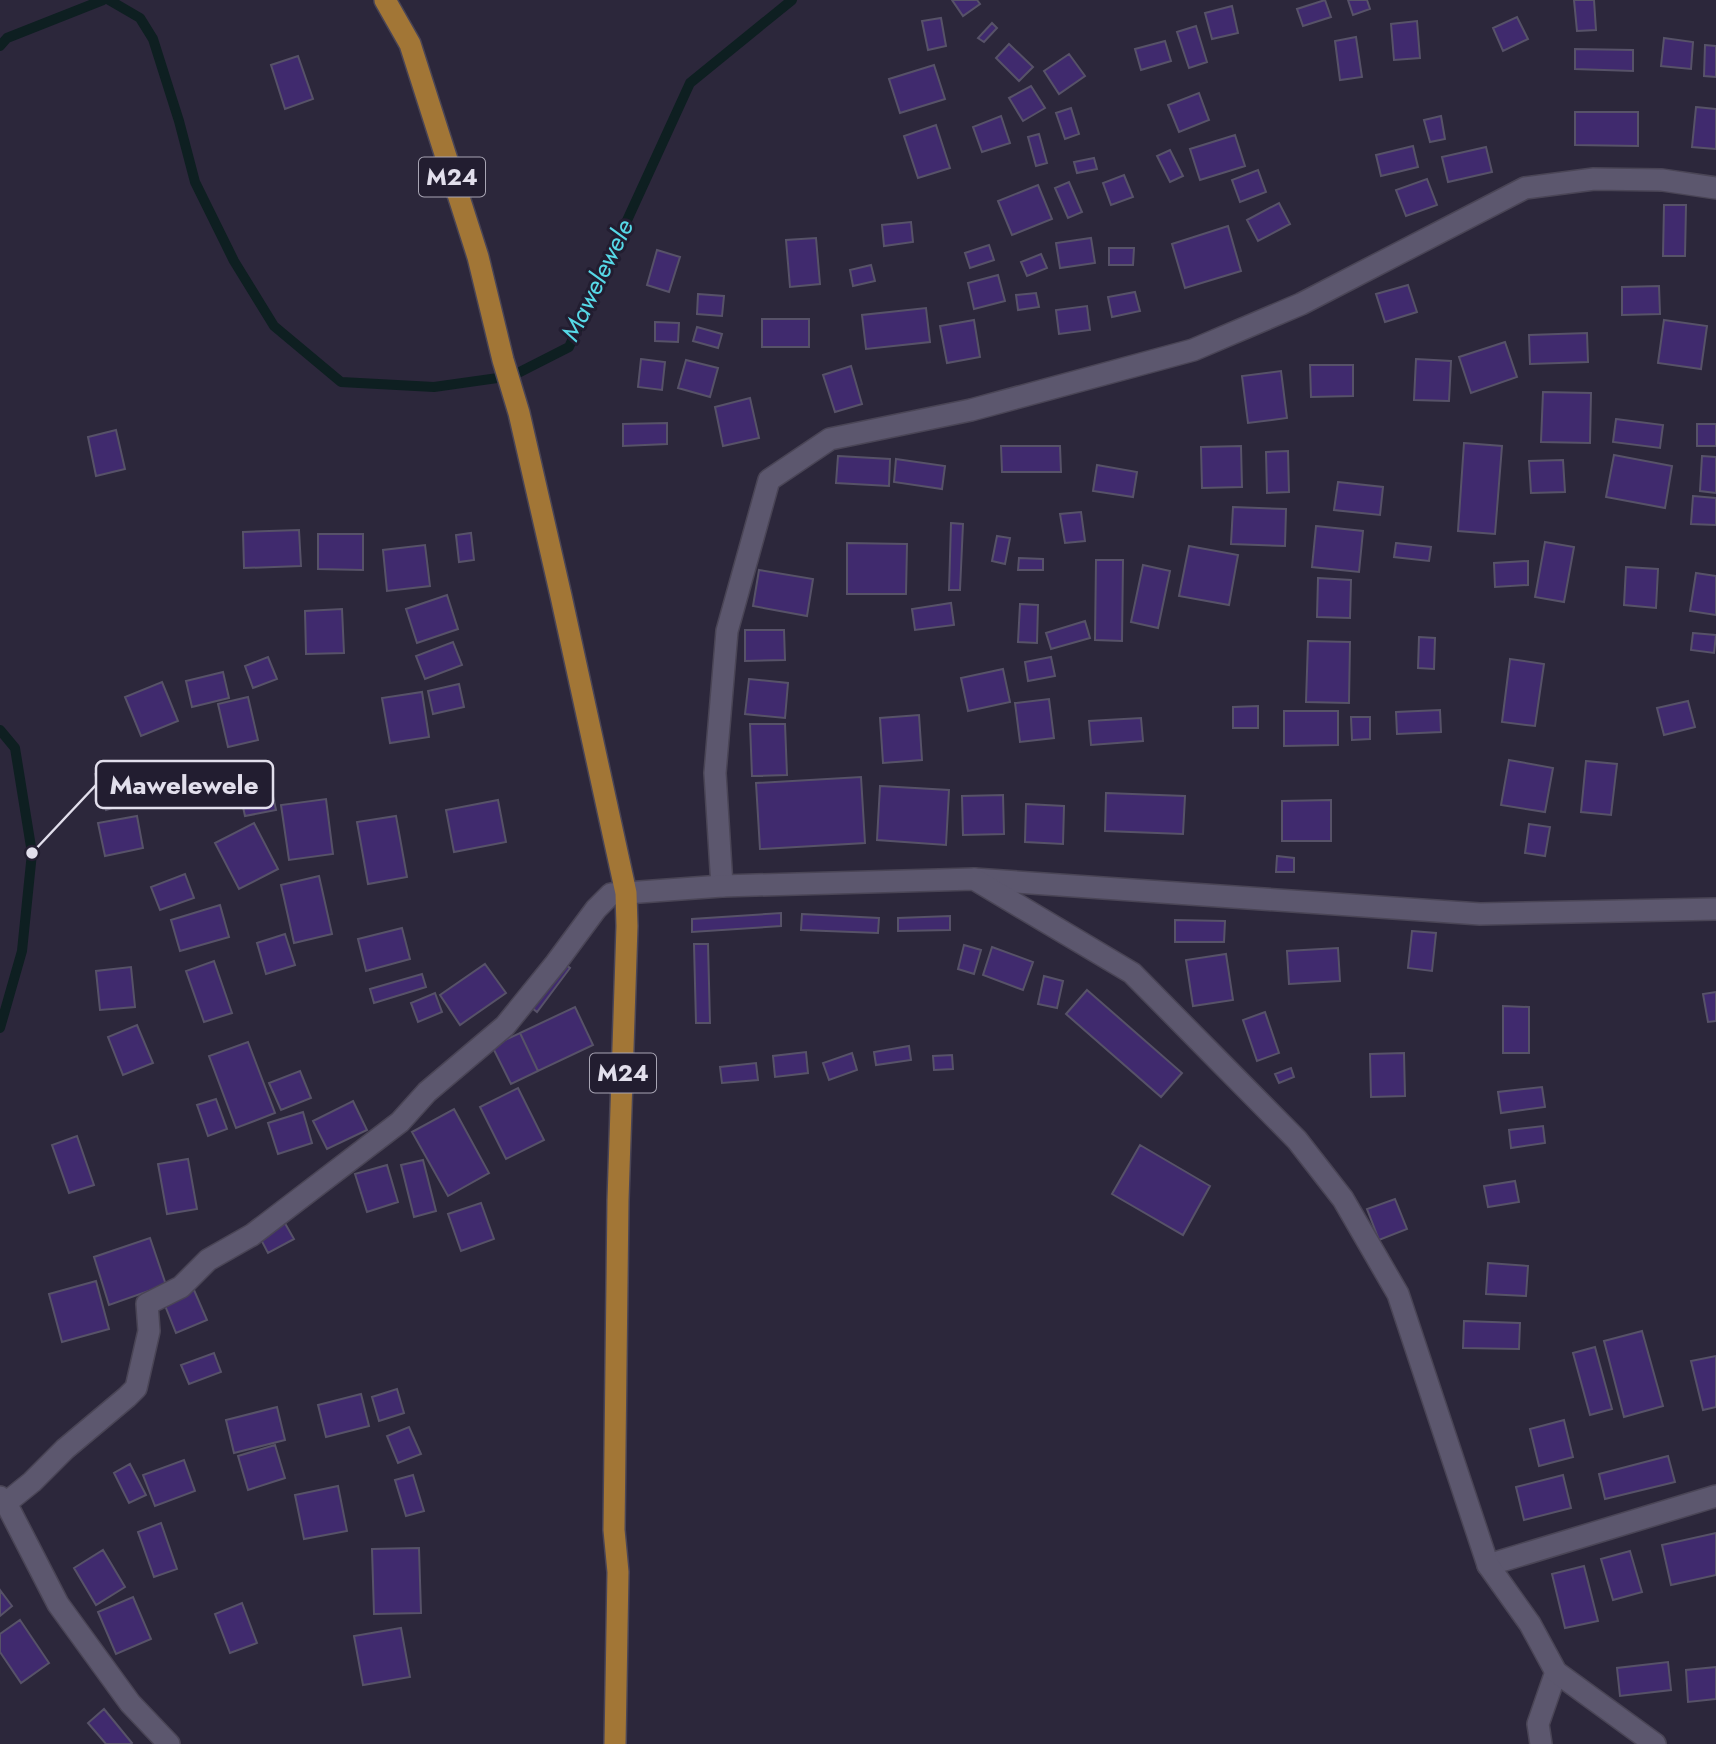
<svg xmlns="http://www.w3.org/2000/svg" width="1716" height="1744" font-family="Jost,sans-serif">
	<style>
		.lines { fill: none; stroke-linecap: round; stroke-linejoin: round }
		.stream { stroke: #0e1f21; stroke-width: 10 }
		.building { fill: #402a6e; stroke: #575268; stroke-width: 2 }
		.minor-casing { stroke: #4a4556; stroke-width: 24 }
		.tertiary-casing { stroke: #4a4556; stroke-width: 24 }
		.primary-casing { stroke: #4a4556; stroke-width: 24 }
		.minor { stroke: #5c576e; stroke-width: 21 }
		.tertiary { stroke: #5c576e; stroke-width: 21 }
		.primary { stroke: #a27636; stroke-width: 21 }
		.labels { text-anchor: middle; stroke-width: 6; stroke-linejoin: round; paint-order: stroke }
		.shield { fill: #221d30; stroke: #a8a5b4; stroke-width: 2 }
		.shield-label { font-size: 23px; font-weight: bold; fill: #e2dfec }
		.water-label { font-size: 26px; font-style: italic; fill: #56d9e7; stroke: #221d30 }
		.leader { fill: none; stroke: #e2dfec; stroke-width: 2.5 }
		.callout-dot { fill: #e2dfec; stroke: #221d30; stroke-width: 2.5 }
		.callout { fill: #221d30; stroke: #e2dfec; stroke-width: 2.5 }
		.callout-label { font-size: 26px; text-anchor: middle; font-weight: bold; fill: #e2dfec }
	</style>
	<rect width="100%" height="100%" fill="#2c273b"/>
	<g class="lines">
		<path class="stream" d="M109,0L140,18L153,39L179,121L195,182L234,261L274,326L341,382L434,387L512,376L569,347L690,83L792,0
			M0,46L7,38L103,0
			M0,730L15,748L32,853L22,951L0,1028"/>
	</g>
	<path class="building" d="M952,0H977L980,4L963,16Z
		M1325,0L1331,17L1303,26L1297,9Z
		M1348,0H1367L1370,9L1353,15Z
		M1574,0H1594L1596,30L1577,31Z
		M1232,6L1238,33L1212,39L1205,13Z
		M1517,17L1528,39L1503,51L1493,28Z
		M941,18L946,46L928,50L922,21Z
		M1417,21L1420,58L1394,60L1391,24Z
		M992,23L997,28L984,42L978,38Z
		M1196,26L1207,62L1189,68L1177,32Z
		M1356,37L1362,77L1340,80L1335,41Z
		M1664,38L1693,42L1691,69L1661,66Z
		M1165,41L1171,61L1141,70L1135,49Z
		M1009,44L1033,67L1019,81L996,58Z
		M1705,45L1716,46V77L1704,76Z
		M1575,49L1633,50V71L1575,69Z
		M1069,54L1085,76L1059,94L1044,71Z
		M298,56L313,99L285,109L271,65Z
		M934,65L945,99L900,113L889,79Z
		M1031,86L1045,108L1023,121L1009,98Z
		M1199,93L1209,120L1179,132L1168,105Z
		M1696,107L1716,109V149L1692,147Z
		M1071,108L1079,134L1065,139L1056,113Z
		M1575,112H1638V146L1575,145Z
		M1001,116L1010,143L982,152L973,127Z
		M1441,116L1445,139L1430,142L1424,120Z
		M936,125L950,168L918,178L904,136Z
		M1039,134L1047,163L1036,166L1028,137Z
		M1235,135L1245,166L1200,180L1190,149Z
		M1413,146L1418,167L1381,176L1376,155Z
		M1486,147L1492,172L1448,182L1442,157Z
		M1170,150L1183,176L1170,182L1157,156Z
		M1094,158L1097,169L1077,173L1074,162Z
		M1258,170L1266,192L1240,202L1232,180Z
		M1124,175L1133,197L1111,205L1103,183Z
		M1427,179L1437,205L1406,216L1396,190Z
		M1069,182L1082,212L1068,218L1055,188Z
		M1038,185L1052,219L1012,235L998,201Z
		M1279,203L1290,224L1258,241L1247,220Z
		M1664,205H1686L1685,256H1663Z
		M911,222L913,242L884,246L882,225Z
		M1228,226L1241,271L1185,288L1172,244Z
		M816,238L820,284L790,287L786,240Z
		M1091,238L1095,263L1060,268L1056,243Z
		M989,245L994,260L970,268L965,253Z
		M1109,248H1134L1133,265H1109Z
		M657,250L680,257L669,292L647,285Z
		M1041,254L1047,268L1027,276L1021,262Z
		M871,265L875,281L853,286L850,270Z
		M998,275L1005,301L974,309L968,283Z
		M1408,285L1417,312L1385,322L1376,294Z
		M1659,286L1660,314L1622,315V287Z
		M1135,292L1140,311L1112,317L1108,297Z
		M1036,293L1039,307L1018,310L1016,295Z
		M698,294L724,296L722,316L697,314Z
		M1087,306L1090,330L1059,334L1056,310Z
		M926,308L930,342L866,349L862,315Z
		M762,319H809V347H762Z
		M974,320L980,357L947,363L940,326Z
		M1664,320L1707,326L1701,369L1658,363Z
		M655,322L679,323L678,342L655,341Z
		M697,327L722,334L718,348L693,341Z
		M1587,333L1588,362L1530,364L1529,335Z
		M1505,342L1517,377L1471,393L1459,357Z
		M641,359L665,362L662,390L638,387Z
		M1416,359L1451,361L1449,401L1414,400Z
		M686,360L718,368L710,397L678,388Z
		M1310,365H1353V396L1311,397Z
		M851,366L862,404L835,412L823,375Z
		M1281,371L1287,418L1248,423L1242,376Z
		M1543,392L1591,393L1590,443L1541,442Z
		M750,398L759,438L723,446L715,407Z
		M1616,419L1663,425L1660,448L1613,442Z
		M667,423V444L623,446V424Z
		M1697,424H1716V446H1697Z
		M116,430L125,469L96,476L88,437Z
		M1464,443L1502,446L1495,534L1458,531Z
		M1001,446H1060L1061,472H1002Z
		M1241,446L1242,487L1202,488L1201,447Z
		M1288,451L1289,492L1267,493L1266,452Z
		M1614,455L1672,466L1665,508L1606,497Z
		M838,456L890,459L889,486L836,483Z
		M1702,456L1716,457V493L1700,491Z
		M896,459L945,466L942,489L894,482Z
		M1563,460L1565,492L1531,493L1529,461Z
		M1097,465L1137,472L1133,497L1093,491Z
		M1338,482L1383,487L1380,515L1334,510Z
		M1693,496L1716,498V525L1691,524Z
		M1233,507L1286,509L1285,546L1231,544Z
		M1081,512L1085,541L1065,543L1060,514Z
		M951,523L963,524L960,590H949Z
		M1316,526L1363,531L1359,572L1312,567Z
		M299,530L301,566L244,568L243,532Z
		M471,533L474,560L459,562L456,535Z
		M318,534H363V570L318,569Z
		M997,536L1010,538L1005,564L992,561Z
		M1545,542L1574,547L1564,602L1535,597Z
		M847,543L907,544L906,594H847Z
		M1396,543L1431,547L1429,561L1394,557Z
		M425,545L430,586L387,591L383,550Z
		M1189,546L1238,555L1229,605L1179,596Z
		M1019,558L1043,559V570H1018Z
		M1096,560H1123L1122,641L1095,640Z
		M1528,561V585L1495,587L1494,563Z
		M1143,565L1170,571L1158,628L1131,622Z
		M1626,567L1658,569L1656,608L1624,605Z
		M759,570L813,579L807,616L753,606Z
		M1696,573L1716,576V615L1690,611Z
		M1318,578L1351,580L1350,618L1317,617Z
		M447,595L458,629L417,643L406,609Z
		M951,603L954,625L915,630L912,609Z
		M1020,604L1038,605L1037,643L1018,642Z
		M342,609L344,653L306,654L305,611Z
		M1085,621L1090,638L1051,649L1046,633Z
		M745,630H784L785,660L745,661Z
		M1693,633L1716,635L1714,653L1691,650Z
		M1419,637L1435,638L1434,669L1418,668Z
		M1308,641L1350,642L1349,703L1306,702Z
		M453,642L462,665L425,679L416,656Z
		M268,657L277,679L253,688L245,666Z
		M1051,657L1055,676L1028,681L1025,662Z
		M1510,659L1544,664L1535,726L1502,722Z
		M1003,669L1010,702L968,711L961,678Z
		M223,672L229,698L192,707L186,681Z
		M749,679L788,683L785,718L745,714Z
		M162,682L178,721L141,736L125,697Z
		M459,684L464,707L433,714L428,691Z
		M422,692L429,737L390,743L382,698Z
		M248,697L258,740L228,747L218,704Z
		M1049,699L1054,738L1020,742L1015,703Z
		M1688,701L1695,727L1664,735L1657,708Z
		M1258,706V728H1233V707Z
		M1440,710L1441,732L1397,734L1396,712Z
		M1284,711H1338V745L1284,746Z
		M919,715L922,760L883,763L880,718Z
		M1351,717H1370V739L1352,740Z
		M1141,718L1143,741L1091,745L1089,721Z
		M750,724H785L787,775L752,776Z
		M1509,760L1553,768L1545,812L1501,805Z
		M1586,761L1617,764L1611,815L1581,812Z
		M131,763L142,799L106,810L95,774Z
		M861,777L865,843L760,849L756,783Z
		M269,778L276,810L245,816L238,784Z
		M880,786L949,790L946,845L877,840Z
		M1106,793L1185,796L1183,834L1105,831Z
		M1003,795L1004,834L963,835L962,796Z
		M326,799L333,854L289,860L281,805Z
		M498,800L506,842L454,852L446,810Z
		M1331,800V841H1282V801Z
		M1026,804L1064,806L1063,844L1025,842Z
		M137,816L143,848L105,856L98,823Z
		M396,816L407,877L368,884L357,822Z
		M254,823L278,869L239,889L215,843Z
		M1529,824L1550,827L1545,856L1525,853Z
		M1277,856L1294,858V872H1276Z
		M185,874L194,898L160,910L151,887Z
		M319,876L332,934L294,943L281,885Z
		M220,905L229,937L180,951L171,920Z
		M781,913V926L692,932V919Z
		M802,914L879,918L878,933L801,930Z
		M950,916V930L898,931V918Z
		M1175,920L1225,921L1224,942H1175Z
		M402,928L410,959L366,971L358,939Z
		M1412,931L1436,933L1432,971L1408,968Z
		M285,934L295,965L266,974L257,943Z
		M694,944H708L710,1023H696Z
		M964,945L981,950L974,974L958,969Z
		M992,947L1033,962L1023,990L983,975Z
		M1338,948L1340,981L1289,984L1287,951Z
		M1226,954L1233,1000L1193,1006L1186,960Z
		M560,960L570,968L537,1012L526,1003Z
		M214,961L232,1013L204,1022L186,971Z
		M485,964L506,993L460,1025L440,995Z
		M131,967L135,1007L100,1010L96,971Z
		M422,974L426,987L374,1003L370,989Z
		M1044,976L1063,981L1057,1008L1038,1004Z
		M1087,990L1182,1073L1161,1097L1066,1014Z
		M1716,992V1021L1708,1022L1703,994Z
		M435,993L442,1012L418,1022L411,1003Z
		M1503,1006L1529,1007V1053H1503Z
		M575,1007L593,1045L538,1071L520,1033Z
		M1265,1012L1279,1053L1257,1061L1243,1020Z
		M137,1025L153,1063L123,1075L108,1037Z
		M520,1033L538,1071L511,1084L492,1046Z
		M248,1042L275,1113L236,1128L209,1056Z
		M909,1046L911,1060L876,1065L874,1052Z
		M806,1052L808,1073L775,1077L773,1056Z
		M852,1053L857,1070L829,1080L823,1063Z
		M1404,1053L1405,1096L1371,1097L1370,1054Z
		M952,1055L953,1069L934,1070L933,1056Z
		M756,1063L758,1080L722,1083L720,1067Z
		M1291,1068L1294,1077L1279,1083L1275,1074Z
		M300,1071L311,1098L281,1110L269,1083Z
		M1542,1087L1545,1107L1501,1113L1498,1092Z
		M518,1088L544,1140L506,1159L480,1107Z
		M216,1099L227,1129L208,1136L197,1105Z
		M353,1101L367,1130L327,1149L313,1121Z
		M454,1109L489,1173L448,1196L412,1132Z
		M303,1112L312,1143L278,1154L268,1123Z
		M1543,1126L1545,1143L1511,1148L1509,1130Z
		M77,1136L94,1185L69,1193L52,1145Z
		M1140,1145L1210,1186L1183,1235L1112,1194Z
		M188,1159L197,1209L167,1214L158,1164Z
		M423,1160L436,1211L414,1217L401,1165Z
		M387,1165L398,1202L367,1212L355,1174Z
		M1515,1181L1519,1202L1488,1207L1484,1186Z
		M1395,1199L1407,1229L1379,1240L1367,1209Z
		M481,1203L494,1239L461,1251L448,1214Z
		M282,1218L294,1239L268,1253L257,1232Z
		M150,1238L166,1285L109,1305L94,1257Z
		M1488,1263L1528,1266L1526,1296L1486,1294Z
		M96,1281L109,1329L62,1342L49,1294Z
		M194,1290L207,1320L176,1333L164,1303Z
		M1464,1321L1520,1323L1519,1349L1463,1348Z
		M1642,1331L1663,1406L1624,1417L1604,1341Z
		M1595,1347L1612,1409L1590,1415L1573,1353Z
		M214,1353L221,1372L189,1384L181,1365Z
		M1716,1356V1407L1703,1410L1691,1361Z
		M397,1389L404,1413L379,1421L372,1397Z
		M361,1394L369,1426L326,1437L318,1405Z
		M277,1407L285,1440L234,1453L226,1420Z
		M1564,1420L1573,1457L1539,1466L1530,1429Z
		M409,1427L421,1454L398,1463L387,1436Z
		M275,1445L285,1478L248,1490L238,1456Z
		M1668,1456L1675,1482L1605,1499L1599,1474Z
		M184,1460L195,1491L155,1506L143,1475Z
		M130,1464L146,1495L129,1503L114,1473Z
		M413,1475L424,1511L406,1516L395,1480Z
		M1563,1475L1571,1508L1524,1520L1516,1487Z
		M338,1486L347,1531L304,1539L295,1495Z
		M161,1523L177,1569L154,1577L138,1532Z
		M1716,1533V1575L1671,1585L1662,1545Z
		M419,1548L421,1613L374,1614L372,1549Z
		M103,1550L125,1587L96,1605L74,1568Z
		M1630,1551L1642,1592L1613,1600L1601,1559Z
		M1584,1566L1598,1621L1565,1628L1552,1574Z
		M0,1590L12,1606L0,1616Z
		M133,1597L151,1639L116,1654L98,1612Z
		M242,1603L257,1643L230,1653L215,1614Z
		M20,1620L49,1663L21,1683L0,1652V1634Z
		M401,1628L410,1677L363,1685L354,1636Z
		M1668,1662L1671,1690L1620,1696L1617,1668Z
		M1716,1667V1699L1688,1702L1686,1670Z
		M104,1709L132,1743L131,1744H106L88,1723Z"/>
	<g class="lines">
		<g class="minor-casing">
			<path id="minor" d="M974,879L1480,914L1716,909
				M722,886L715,773L727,631L769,480L830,439L971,410L1193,350L1301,304L1525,188L1594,179L1662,180L1716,188
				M0,1497L6,1503L58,1604L130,1703L169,1744
				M6,1503L32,1482L65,1449L127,1397L136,1388L149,1331L147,1304L181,1287L208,1260L252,1235L400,1122L427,1092L505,1026L556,963L596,909L611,894L626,893
				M1488,1565L1716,1496
				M1541,1744L1538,1724L1556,1672"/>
		</g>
		<g class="tertiary-casing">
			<path id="tertiary" d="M626,893L722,886L974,879L1132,973L1297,1140L1343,1199L1398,1294L1488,1565L1530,1624L1556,1672L1655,1744"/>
		</g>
		<g class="primary-casing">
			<path id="primary" d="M385,0L410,44L478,257L503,360L519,413L561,596L626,893L627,926L618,1200L614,1530L618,1572L615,1744"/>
		</g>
		<use href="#minor" class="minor"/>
		<use href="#tertiary" class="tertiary"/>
		<use href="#primary" class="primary"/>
	</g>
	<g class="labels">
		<g class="shield">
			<rect x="419" y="157.5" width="66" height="39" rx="5"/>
			<rect x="590" y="1053.5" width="66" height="39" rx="5"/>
		</g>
		<g class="shield-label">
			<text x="452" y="185">M24</text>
			<text x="623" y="1081">M24</text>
		</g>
		<g class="water-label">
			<text transform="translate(597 280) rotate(-64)" y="9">Mawelewele</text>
		</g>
	</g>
	<path class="leader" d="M32 853L96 785"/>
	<circle class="callout-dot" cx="32" cy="853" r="7"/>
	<rect class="callout" x="96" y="761" width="177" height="47" rx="7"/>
	<g class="callout-label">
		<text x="184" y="794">Mawelewele</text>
	</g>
</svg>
